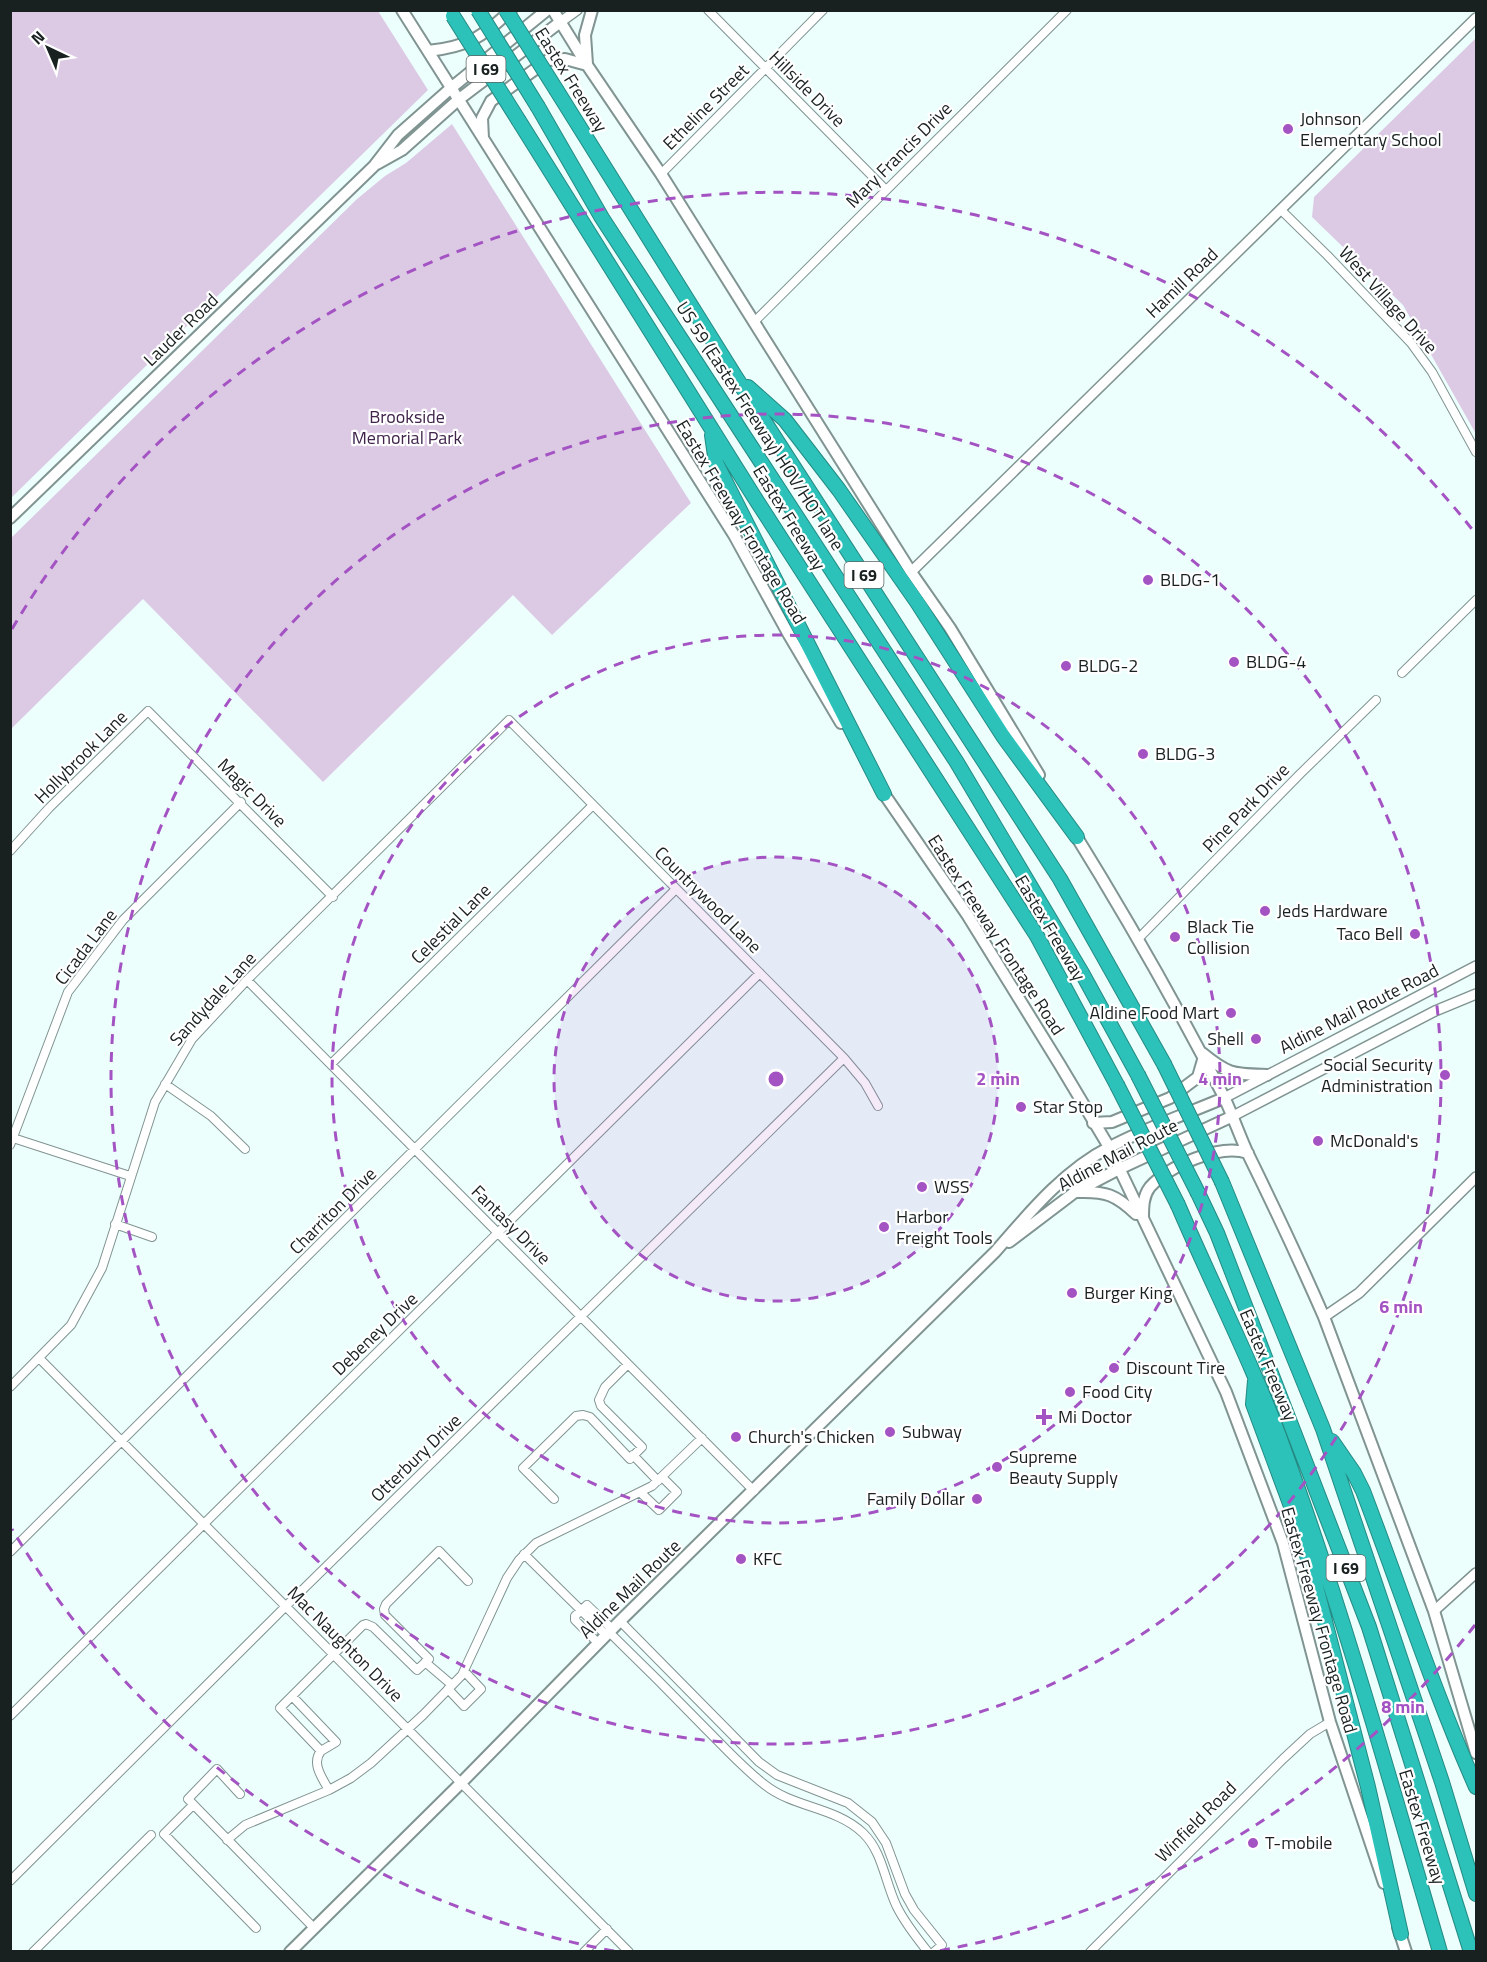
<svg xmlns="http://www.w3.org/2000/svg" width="1487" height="1962" font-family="'Titillium Web',sans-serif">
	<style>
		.green { fill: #dccae5 }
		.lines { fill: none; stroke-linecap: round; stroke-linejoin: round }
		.minor-casing { stroke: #809492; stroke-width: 10 }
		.tertiary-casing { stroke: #809492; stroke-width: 12 }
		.secondary-casing { stroke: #809492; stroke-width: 14 }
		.motorway-casing { stroke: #258a83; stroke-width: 16 }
		.minor { stroke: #fff; stroke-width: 8 }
		.tertiary { stroke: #fff; stroke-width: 9 }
		.secondary { stroke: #fff; stroke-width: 10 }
		.motorway { stroke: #2cc2b9; stroke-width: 14 }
		.motorway-bridge-casing { stroke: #258a83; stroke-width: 16; stroke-linecap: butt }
		.motorway-bridge { stroke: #2cc2b9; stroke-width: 14 }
		.ring { fill: none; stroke: #a453c3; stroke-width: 3; stroke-dasharray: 10 8 }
		.poi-dot { fill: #a453c3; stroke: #fff; stroke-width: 2 }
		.labels { text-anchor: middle; stroke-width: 4.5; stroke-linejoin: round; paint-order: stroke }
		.shield { fill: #fff; stroke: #5e6463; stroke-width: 1.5 }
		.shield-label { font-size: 16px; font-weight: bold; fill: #192120 }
		.street-label { font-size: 18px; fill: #192120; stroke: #fff }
		.poi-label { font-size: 18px; fill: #192120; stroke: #fff; text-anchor: start }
		.park-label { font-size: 18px; fill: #40244b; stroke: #fff }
		.centre { fill: #a453c3; stroke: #fff; stroke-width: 3 }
		.ring-label { font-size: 18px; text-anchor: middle; font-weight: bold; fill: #a453c3; stroke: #fff; stroke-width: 4.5; stroke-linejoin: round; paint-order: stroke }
	</style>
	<rect width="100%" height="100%" fill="#edfffd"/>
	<path class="green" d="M11,10L378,11L428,90L11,498Z
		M1476,38V434L1403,305L1312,217L1314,197Z
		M452,124L691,503L552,635L513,595L323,782L143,599L11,729V538L357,199L385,176L406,163Z"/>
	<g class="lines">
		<g class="minor-casing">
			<path id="minor" d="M708,10L885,189
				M661,174L823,10
				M1281,210L1327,255L1411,343L1432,372L1476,452
				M754,322L1067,10
				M1402,673L1476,600
				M10,851L49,808L148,711L333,897
				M1139,938L1301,773L1376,700
				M247,980L754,1491
				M331,1064L592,806
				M165,1084L211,1116L245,1149
				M10,1137L130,1176
				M10,1145L68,992L123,920L241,802
				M115,1224L152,1237
				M39,1358L629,1952
				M10,1387L71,1325L102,1268L155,1102L192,1039L247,980L509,720L844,1058L865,1083L878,1106
				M633,1455L658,1481
				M641,1493L659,1510L677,1492L662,1477
				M554,1499L523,1468L576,1416L583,1415L590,1417L630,1459L642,1447L601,1406L599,1400L605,1387L628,1364
				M10,1552L676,889
				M524,1554L606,1635
				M620,1621L759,1762L777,1775L848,1803L872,1822L886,1843L905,1894L914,1910L942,1945L934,1952
				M609,1632C642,1664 674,1696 706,1729C725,1748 744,1769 765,1785C794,1808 836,1807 863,1833C883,1852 885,1883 897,1907C905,1923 916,1937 928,1952
				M598,1643L575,1620V1616L587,1605L612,1629
				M425,1662L452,1685
				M448,1689L464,1706L481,1689L464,1671
				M292,1696L336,1742L321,1751L280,1708L363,1625L366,1624L373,1627L417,1670L429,1659L385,1615L384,1609L386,1604L439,1551L468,1581
				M10,1716L760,973
				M321,1751C311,1763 322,1778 329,1790
				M240,1794L217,1769L188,1799L314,1928
				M193,1805L164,1834L256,1928
				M227,1840L245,1825L329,1790L351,1778L371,1763L423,1715L462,1675L507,1578L519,1560L536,1543L652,1486L702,1438
				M10,1881L286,1606L844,1058
				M33,1952L151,1835
				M584,1952L607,1929
				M1090,1952L1283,1759L1310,1734L1330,1722"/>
		</g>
		<g class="tertiary-casing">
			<path id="tertiary" d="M559,23L577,10
				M911,572L1476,18
				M1224,1098L1476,966
				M1233,1116L1435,1011L1476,994
				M1324,1317L1359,1293L1476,1177
				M1434,1611L1476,1573"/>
		</g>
		<g class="secondary-casing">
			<path id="secondary" d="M402,10L734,535L789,635L841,723
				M553,10L587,65L661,174L911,572L950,628L1039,775
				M428,51C467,47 483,37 511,10
				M587,64L585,35L592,10
				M483,138L482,118L491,101L548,60L565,59L587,65
				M377,164L402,150L458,100L559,23
				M10,518L374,166L398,135L451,88L547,10
				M880,788L968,916L1060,1065L1109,1147L1226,1392L1283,1543L1330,1722L1384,1883
				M1073,831C1127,918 1177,1006 1224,1097C1233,1116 1240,1137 1249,1156C1275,1209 1300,1262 1324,1317L1434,1611L1476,1753
				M1202,1053C1229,1075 1233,1074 1267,1075
				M1093,1123L1112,1122L1170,1098L1198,1077L1203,1060
				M1078,1192C1106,1191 1116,1195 1136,1214
				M1143,1218C1143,1207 1143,1196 1150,1187C1169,1166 1220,1143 1248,1153
				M1009,1242L1075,1192L1119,1169L1233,1116
				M1398,1927L1406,1952
				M290,1952L461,1783L620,1621L995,1252C1028,1214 1064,1170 1110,1147C1146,1128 1186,1114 1224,1098"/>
		</g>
		<g class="motorway-casing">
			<path id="motorway" d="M557,91L735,376L1060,879L1164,1064
				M538,107L602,218L956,761L1082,973L1138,1075
				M519,121L753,495L1037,936L1117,1085
				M748,387L785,420L839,490L917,602L1003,736L1077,837
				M712,435L716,463L884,794
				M1222,1182L1323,1429L1442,1782L1476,1894
				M1198,1193L1217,1233L1369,1627L1471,1952
				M1178,1205C1213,1287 1254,1366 1284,1450C1344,1614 1391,1784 1440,1952
				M1255,1381L1253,1404L1295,1517L1313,1575L1368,1787L1401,1934
				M1332,1441L1354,1473L1363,1491C1401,1590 1433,1690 1476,1787"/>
		</g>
		<use href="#minor" class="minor"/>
		<use href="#tertiary" class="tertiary"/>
		<use href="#secondary" class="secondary"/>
		<use href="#motorway" class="motorway"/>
		<g class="motorway-bridge-casing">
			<path id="motorway-bridge" d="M478,10L538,107
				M506,10L557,91
				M453,16L519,121
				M1164,1064L1222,1182
				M1138,1075L1198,1193
				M1117,1085L1178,1205"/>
		</g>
		<use href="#motorway-bridge" class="motorway-bridge"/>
	</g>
	<circle cx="776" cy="1079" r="222" fill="#a453c3" fill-opacity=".12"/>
	<g class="ring">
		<circle cx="776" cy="1079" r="222"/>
		<circle cx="776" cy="1079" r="444"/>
		<circle cx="776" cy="1079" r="665"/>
		<path d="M1475 1625A887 887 0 0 1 938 1951M614 1951A887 887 0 0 1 12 1529M12 629A887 887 0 0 1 1475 533"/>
	</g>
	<g class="poi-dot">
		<circle cx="1288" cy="129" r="6"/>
		<circle cx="1148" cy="580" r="6"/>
		<circle cx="1234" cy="662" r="6"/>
		<circle cx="1066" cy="666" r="6"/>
		<circle cx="1143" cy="754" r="6"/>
		<circle cx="1265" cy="911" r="6"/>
		<circle cx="1415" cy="934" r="6"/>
		<circle cx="1175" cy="937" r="6"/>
		<circle cx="1231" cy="1013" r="6"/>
		<circle cx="1256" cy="1039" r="6"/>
		<circle cx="1445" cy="1075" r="6"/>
		<circle cx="1021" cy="1107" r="6"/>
		<circle cx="1318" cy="1141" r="6"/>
		<circle cx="922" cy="1187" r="6"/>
		<circle cx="884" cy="1227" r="6"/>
		<circle cx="1072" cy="1293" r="6"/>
		<circle cx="1114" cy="1368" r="6"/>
		<circle cx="1070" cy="1392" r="6"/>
		<path d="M1041 1408h6v6h6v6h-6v6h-6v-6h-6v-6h6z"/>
		<circle cx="890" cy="1432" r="6"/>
		<circle cx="736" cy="1437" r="6"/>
		<circle cx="997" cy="1467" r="6"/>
		<circle cx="977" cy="1499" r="6"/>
		<circle cx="741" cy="1559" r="6"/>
		<circle cx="1253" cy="1843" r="6"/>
	</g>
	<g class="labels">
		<g class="shield">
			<rect x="466.5" y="56" width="39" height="26" rx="4.5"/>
			<rect x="844.5" y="562" width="39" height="26" rx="4.5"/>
			<rect x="1326.5" y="1555" width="39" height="26" rx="4.5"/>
		</g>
		<g class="shield-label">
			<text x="486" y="75">I 69</text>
			<text x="864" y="581">I 69</text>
			<text x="1346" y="1574">I 69</text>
		</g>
		<g class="street-label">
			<text transform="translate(571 80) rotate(58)" y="6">Eastex Freeway</text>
			<text transform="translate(807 89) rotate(45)" y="6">Hillside Drive</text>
			<text transform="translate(706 107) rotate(-45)" y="6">Etheline Street</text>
			<text transform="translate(899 155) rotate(-45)" y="6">Mary Francis Drive</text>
			<text transform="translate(1182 283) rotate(-44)" y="6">Hamill Road</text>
			<text transform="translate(1388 300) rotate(48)" y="6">West Village Drive</text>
			<text transform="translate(181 330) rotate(-44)" y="6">Lauder Road</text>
			<text transform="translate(760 426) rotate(57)" y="6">US 59 (Eastex Freeway) HOV/HOT lane</text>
			<text transform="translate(789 518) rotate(58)" y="6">Eastex Freeway</text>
			<text transform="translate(741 522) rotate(59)" y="6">Eastex Freeway Frontage Road</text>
			<text transform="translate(81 757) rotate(-45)" y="6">Hollybrook Lane</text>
			<text transform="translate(252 793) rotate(45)" y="6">Magic Drive</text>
			<text transform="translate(1246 808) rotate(-46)" y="6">Pine Park Drive</text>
			<text transform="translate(708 900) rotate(45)" y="6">Countrywood Lane</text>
			<text transform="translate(451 924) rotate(-45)" y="6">Celestial Lane</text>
			<text transform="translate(1050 928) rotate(59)" y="6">Eastex Freeway</text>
			<text transform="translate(996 935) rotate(57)" y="6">Eastex Freeway Frontage Road</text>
			<text transform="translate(86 947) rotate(-53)" y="6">Cicada Lane</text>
			<text transform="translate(213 999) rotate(-48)" y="6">Sandydale Lane</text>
			<text transform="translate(1359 1009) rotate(-27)" y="6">Aldine Mail Route Road</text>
			<text transform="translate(1118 1155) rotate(-28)" y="6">Aldine Mail Route</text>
			<text transform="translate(333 1211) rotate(-45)" y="6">Charriton Drive</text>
			<text transform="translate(511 1225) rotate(45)" y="6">Fantasy Drive</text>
			<text transform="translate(375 1334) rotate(-44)" y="6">Debeney Drive</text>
			<text transform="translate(1268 1365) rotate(67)" y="6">Eastex Freeway</text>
			<text transform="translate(416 1458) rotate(-44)" y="6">Otterbury Drive</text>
			<text transform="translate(630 1589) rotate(-44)" y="6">Aldine Mail Route</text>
			<text transform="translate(1319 1620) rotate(74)" y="6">Eastex Freeway Frontage Road</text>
			<text transform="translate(345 1644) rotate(45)" y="6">Mac Naughton Drive</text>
			<text transform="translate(1196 1822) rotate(-45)" y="6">Winfield Road</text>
			<text transform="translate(1422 1827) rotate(73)" y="6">Eastex Freeway</text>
		</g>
		<g class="poi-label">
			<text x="1300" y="125">Johnson<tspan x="1300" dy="21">Elementary School</tspan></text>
			<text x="1160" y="586">BLDG-1</text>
			<text x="1246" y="668">BLDG-4</text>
			<text x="1078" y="672">BLDG-2</text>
			<text x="1155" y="760">BLDG-3</text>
			<text x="1277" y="917">Jeds Hardware</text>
			<text x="1187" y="933">Black Tie<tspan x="1187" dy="21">Collision</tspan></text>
			<text x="1403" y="940" text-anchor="end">Taco Bell</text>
			<text x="1219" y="1019" text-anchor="end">Aldine Food Mart</text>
			<text x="1244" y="1045" text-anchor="end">Shell</text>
			<text x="1433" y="1071" text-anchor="end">Social Security<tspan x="1433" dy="21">Administration</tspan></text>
			<text x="1033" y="1113">Star Stop</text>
			<text x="1330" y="1147">McDonald's</text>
			<text x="934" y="1193">WSS</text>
			<text x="896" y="1223">Harbor<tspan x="896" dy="21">Freight Tools</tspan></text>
			<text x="1084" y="1299">Burger King</text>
			<text x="1126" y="1374">Discount Tire</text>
			<text x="1082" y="1398">Food City</text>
			<text x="1058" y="1423">Mi Doctor</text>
			<text x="902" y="1438">Subway</text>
			<text x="748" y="1443">Church's Chicken</text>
			<text x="1009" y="1463">Supreme<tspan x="1009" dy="21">Beauty Supply</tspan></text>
			<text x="965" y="1505" text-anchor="end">Family Dollar</text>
			<text x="753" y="1565">KFC</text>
			<text x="1265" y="1849">T-mobile</text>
		</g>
		<g class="park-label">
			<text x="407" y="423">Brookside<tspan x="407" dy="21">Memorial Park</tspan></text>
		</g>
	</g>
	<circle cx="776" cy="1079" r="9" class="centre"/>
	<g class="ring-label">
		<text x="998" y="1085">2 min</text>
		<text x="1220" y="1085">4 min</text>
		<text x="1401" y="1313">6 min</text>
		<text x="1403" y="1713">8 min</text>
	</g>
	<rect width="1487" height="1962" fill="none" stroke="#192120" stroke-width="24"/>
	<g transform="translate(48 48) rotate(316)" stroke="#ffffff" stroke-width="4.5" paint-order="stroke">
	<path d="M0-4.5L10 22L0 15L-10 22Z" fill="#192120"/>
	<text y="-9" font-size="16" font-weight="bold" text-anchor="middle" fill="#192120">N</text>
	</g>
</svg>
